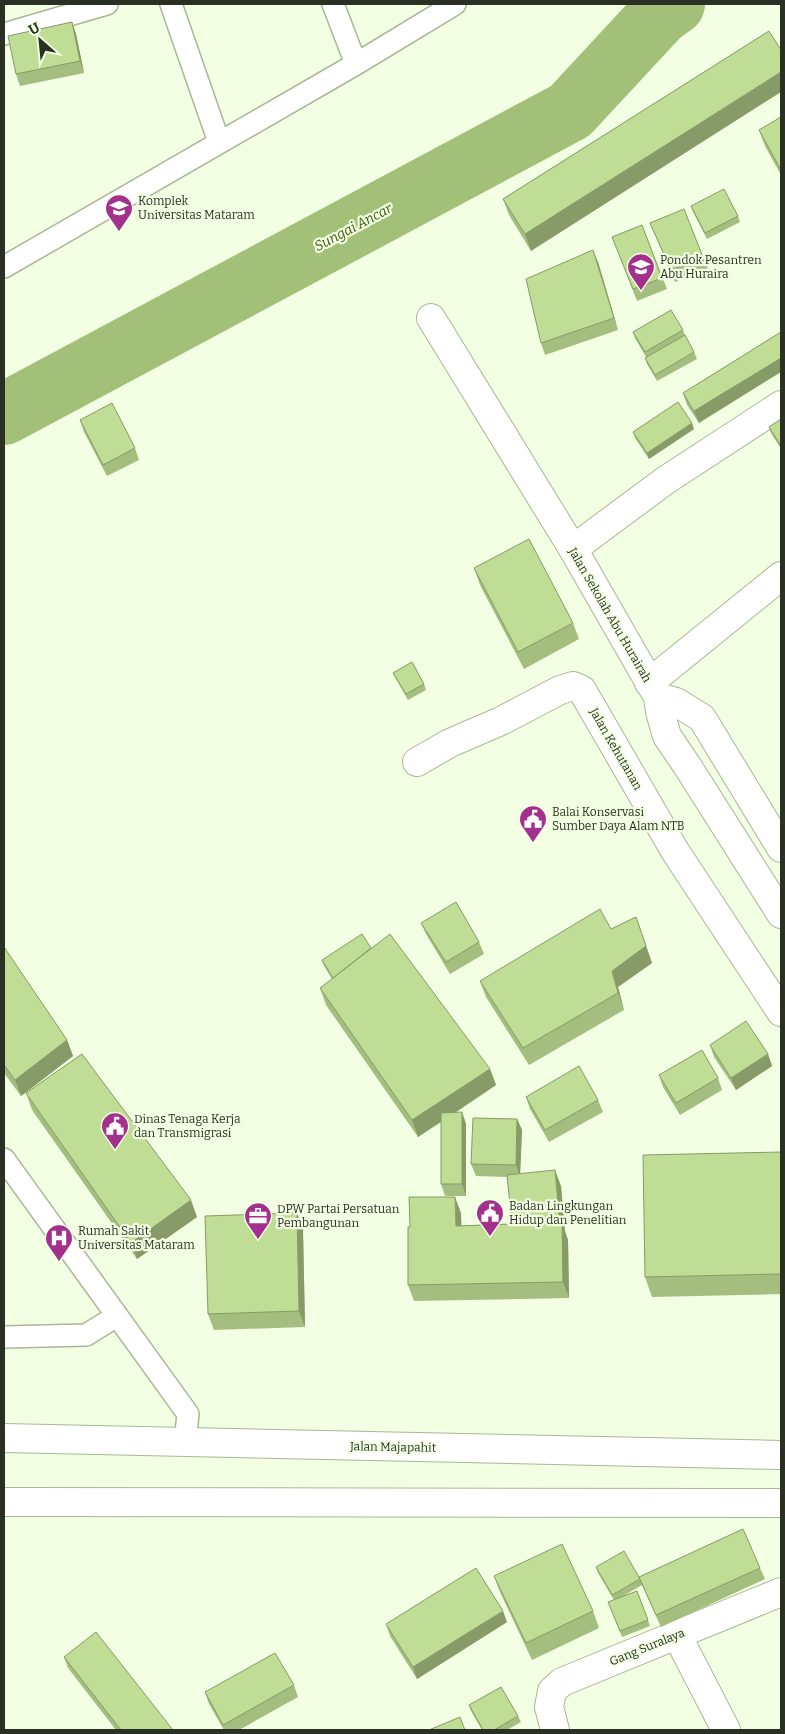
<svg xmlns="http://www.w3.org/2000/svg" width="785" height="1734" font-family="Bitter,serif">
	<style>
		.lines { fill: none; stroke-linecap: round; stroke-linejoin: round }
		.river { stroke: #a3c078; stroke-width: 62 }
		.lane-casing { stroke: #a8b795; stroke-width: 24 }
		.street-casing { stroke: #a8b795; stroke-width: 30 }
		.primary-casing { stroke: #a8b795; stroke-width: 30 }
		.lane { stroke: #fff; stroke-width: 21 }
		.street { stroke: #fff; stroke-width: 28 }
		.primary { stroke: #fff; stroke-width: 28 }
		.wall { fill: #a4be7f }
		.shaded-wall { fill: #869b68 }
		.building { fill: #bfdd94; stroke: #869b68 }
		.labels { text-anchor: middle; stroke-width: 4.5; stroke-linejoin: round; paint-order: stroke }
		.poi-label { font-size: 12px; fill: #2a3023; stroke: #f2ffe3; text-anchor: start }
		.street-label { font-size: 12px; fill: #2a3023; stroke: #f2ffe3 }
		.water-label { font-size: 14px; font-style: italic; fill: #435c0e; stroke: #f2ffe3 }
	</style>
	<rect width="100%" height="100%" fill="#f2ffe3"/>
	<g class="lines">
		<path class="river" d="M4,414L570,111L660,14L674,4"/>
		<g class="lane-casing">
			<path id="lane" d="M171,4L219,142
				M333,4L356,64
				M4,34L107,4
				M4,267L356,64L455,4
				M4,1159L188,1414L185,1442
				M4,1337L86,1335L117,1316"/>
		</g>
		<g class="street-casing">
			<path id="street" d="M431,318L573,549L658,697L660,712L667,736L688,767L781,914
				M573,549L666,480L781,405
				M649,683L781,576
				M658,697L676,702L702,718L781,848
				M417,762L450,743L501,721L560,690L573,686L582,690L675,851L781,1012
				M677,1635L726,1730
				M555,1730L549,1707L552,1691L562,1682L781,1592"/>
		</g>
		<g class="primary-casing">
			<path id="primary" d="M4,1438L781,1455
				M4,1502L781,1503"/>
		</g>
		<use href="#lane" class="lane"/>
		<use href="#street" class="street"/>
		<use href="#primary" class="primary"/>
	</g>
	<path class="wall" d="M72,22L76,34L84,73L20,86L16,74Z
		M769,31L531,251L509,215L503,199Z
		M781,117V175L765,146L759,130Z
		M691,206L738,216L740,222L707,239L693,212Z
		M650,223L703,257L708,268L675,282Z
		M642,225L667,289L637,301L612,237Z
		M598,262L618,330L545,355L541,343Z
		M683,330L685,335L694,352L697,359L657,381L647,364L645,358L646,357L635,338L633,332Z
		M781,332L699,423L687,405L683,393Z
		M781,419V449L771,433L769,427Z
		M80,420L135,448L139,460L107,476L84,432Z
		M694,429L649,459L635,438L633,432Z
		M474,568L573,623L579,639L524,669L480,585Z
		M393,673L424,684L426,690L408,700L396,679Z
		M636,917L652,963L618,987L624,1010L529,1065L486,997L480,981L611,929Z
		M421,923L479,942L484,954L450,974L426,934Z
		M4,947L67,1040L73,1056L21,1096L4,1073Z
		M371,948L490,1069L496,1085L455,1113L462,1112L466,1124V1196H445L441,1184V1122L418,1137L326,1005L320,988L332,979L324,966L322,960Z
		M710,1045L768,1054L772,1066L736,1090L714,1057Z
		M659,1075L718,1078L722,1090L680,1115L663,1087Z
		M26,1093L197,1217L137,1259L32,1110Z
		M526,1097L598,1100L603,1112L549,1142L530,1109Z
		M517,1119L522,1130L520,1173L561,1186L565,1231L568,1240L569,1298L414,1301L408,1285L410,1227L461,1213V1226L512,1224L507,1177L476,1176L471,1164Z
		M781,1152V1294L652,1297L645,1277Z
		M297,1213L303,1230L305,1327L214,1330L208,1314Z
		M596,1567L640,1578L760,1568L765,1579L661,1627L642,1585L623,1596L637,1591L650,1626L622,1637L608,1602L614,1600L598,1573Z
		M494,1576L593,1611L599,1628L532,1660L500,1592Z
		M507,1622L417,1679L390,1636L386,1624Z
		M64,1657L173,1730H116L68,1668Z
		M294,1685L298,1697L239,1730H224L209,1704L205,1692Z
		M469,1705L518,1716L521,1722L507,1730H482L471,1711Z"/>
	<path class="shaded-wall" d="M72,22L76,34L84,73L80,61Z
		M781,72V92L531,251L525,234Z
		M593,250L598,262L618,330L614,318Z
		M781,358V372L699,423L694,411Z
		M692,423L694,429L649,459L647,453Z
		M636,917L652,963L618,987L624,1010L618,993L612,971Z
		M67,1040L73,1056L21,1096L15,1080Z
		M768,1054L772,1066L736,1090L731,1078Z
		M490,1069L496,1085L418,1137L412,1120Z
		M462,1112L466,1124V1196L462,1184Z
		M517,1119L522,1130L520,1177L516,1165Z
		M555,1170L561,1186L565,1231L568,1240L569,1298L563,1282Z
		M455,1197L461,1213L462,1242L456,1226Z
		M191,1200L197,1217L137,1259L131,1243Z
		M297,1213L303,1230L305,1327L299,1311Z
		M503,1611L507,1622L417,1679L413,1667Z"/>
	<path class="building" d="M72,22L80,61L16,74L8,36Z
		M769,31L781,50V72L525,234L503,199Z
		M781,117V170L759,130Z
		M724,189L738,216L705,233L691,206Z
		M684,209L703,257L671,270L650,223Z
		M642,225L662,278L633,289L612,237Z
		M593,250L614,318L541,343L526,279Z
		M671,310L683,330L645,352L633,332Z
		M781,332V358L694,411L683,393Z
		M685,335L694,352L655,375L645,358Z
		M678,402L692,423L647,453L633,432Z
		M112,403L135,448L103,465L80,420Z
		M781,419V446L769,427Z
		M529,539L573,623L518,652L474,568Z
		M412,662L424,684L406,694L393,673Z
		M456,902L479,942L446,962L421,923Z
		M600,909L611,929L636,917L646,946L612,971L618,993L523,1048L480,981Z
		M362,934L371,948L333,978L322,960Z
		M390,934L490,1069L412,1120L320,988Z
		M4,947L67,1040L15,1080L4,1065Z
		M746,1021L768,1054L731,1078L710,1045Z
		M702,1050L718,1078L676,1103L659,1075Z
		M82,1054L191,1200L131,1243L26,1093Z
		M579,1066L598,1100L545,1130L526,1097Z
		M462,1112V1184H441V1113Z
		M473,1118L517,1119L516,1165L471,1164Z
		M781,1152V1274L645,1277L643,1155Z
		M555,1170L560,1224L562,1223L563,1282L408,1285V1227H410L409,1197H455L456,1226L512,1224L507,1175Z
		M297,1213L299,1311L208,1314L205,1216Z
		M743,1529L760,1568L656,1615L639,1577Z
		M562,1544L593,1611L526,1643L494,1576Z
		M624,1551L640,1579L612,1595L596,1567Z
		M476,1568L503,1611L413,1667L386,1624Z
		M637,1591L648,1620L620,1631L608,1602Z
		M96,1632L173,1730H121L64,1657Z
		M275,1653L294,1685L223,1725L205,1692Z
		M501,1687L518,1716L494,1730H483L469,1705Z
		M460,1717L465,1730H429Z"/>
	<defs>
		<g id="university-pin" transform="scale(1.4375)"><path d="M0 17L-7.5 6A9.5 9.5 0 1 1 7.5 6Z" fill="#a2308c" stroke="#f2ffe3"/><path d="M0-5L7-2L0 1L-7-2ZM-4 1L0 2.5L4 1V4Q0 6-4 4Z" fill="#fff"/></g>
		<g id="school-pin" transform="scale(1.4375)"><path d="M0 17L-7.5 6A9.5 9.5 0 1 1 7.5 6Z" fill="#a2308c" stroke="#f2ffe3"/><path d="M0-5L7-2L0 1L-7-2ZM-4 1L0 2.5L4 1V4Q0 6-4 4Z" fill="#fff"/></g>
		<g id="civic-pin" transform="scale(1.4375)"><path d="M0 17L-7.5 6A9.5 9.5 0 1 1 7.5 6Z" fill="#a2308c" stroke="#f2ffe3"/><path d="M-.6-6.5H3V-4.5H.6V-3L4-1V1h2V6H-6V1h2V-1L-.6-3ZM-1.2 2.5V6h2.4V2.5Z" fill="#fff"/></g>
		<g id="office-pin" transform="scale(1.4375)"><path d="M0 17L-7.5 6A9.5 9.5 0 1 1 7.5 6Z" fill="#a2308c" stroke="#f2ffe3"/><path d="M-6-3h4V-5.5h4V-3h4V5H-6ZM-1-4.5V-3h2v-1.5ZM-6 0V1H6V0Z" fill="#fff"/></g>
		<g id="hospital-pin" transform="scale(1.4375)"><path d="M0 17L-7.5 6A9.5 9.5 0 1 1 7.5 6Z" fill="#a2308c" stroke="#f2ffe3"/><path d="M-5-5h3v3.5h4V-5h3V5h-3V1.5h-4V5h-3Z" fill="#fff"/></g>
	</defs>
	<g fill-rule="evenodd">
		<use href="#university-pin" x="119" y="208"/>
		<use href="#school-pin" x="641" y="267"/>
		<use href="#civic-pin" x="533" y="819"/>
		<use href="#civic-pin" x="115" y="1126"/>
		<use href="#civic-pin" x="490" y="1213"/>
		<use href="#office-pin" x="258" y="1216"/>
		<use href="#hospital-pin" x="59" y="1238"/>
	</g>
	<g class="labels">
		<g class="poi-label">
			<text x="138" y="205">Komplek<tspan x="138" dy="14">Universitas Mataram</tspan></text>
			<text x="660" y="264">Pondok Pesantren<tspan x="660" dy="14">Abu Huraira</tspan></text>
			<text x="552" y="816">Balai Konservasi<tspan x="552" dy="14">Sumber Daya Alam NTB</tspan></text>
			<text x="134" y="1123">Dinas Tenaga Kerja<tspan x="134" dy="14">dan Transmigrasi</tspan></text>
			<text x="509" y="1210">Badan Lingkungan<tspan x="509" dy="14">Hidup dan Penelitian</tspan></text>
			<text x="277" y="1213">DPW Partai Persatuan<tspan x="277" dy="14">Pembangunan</tspan></text>
			<text x="78" y="1235">Rumah Sakit<tspan x="78" dy="14">Universitas Mataram</tspan></text>
		</g>
		<g class="street-label">
			<text transform="translate(610 615) rotate(60)" y="4">Jalan Sekolah Abu Hurairah</text>
			<text transform="translate(616 749) rotate(60)" y="4">Jalan Kehutanan</text>
			<text transform="translate(393 1447) rotate(1)" y="4">Jalan Majapahit</text>
			<text transform="translate(647 1647) rotate(-22)" y="4">Gang Suralaya</text>
		</g>
		<g class="water-label">
			<text transform="translate(353 227) rotate(-28)" y="5">Sungai Ancar</text>
		</g>
	</g>
	<rect width="785" height="1734" fill="none" stroke="#2a3023" stroke-width="10"/>
	<g transform="translate(40 40) rotate(333)" stroke="#f2ffe3" stroke-width="4" paint-order="stroke">
	<path d="M0-4L9 19L0 12L-9 19Z" fill="#2a3023"/>
	<text y="-8" font-size="14" font-weight="bold" text-anchor="middle" fill="#2a3023">U</text>
	</g>
</svg>
